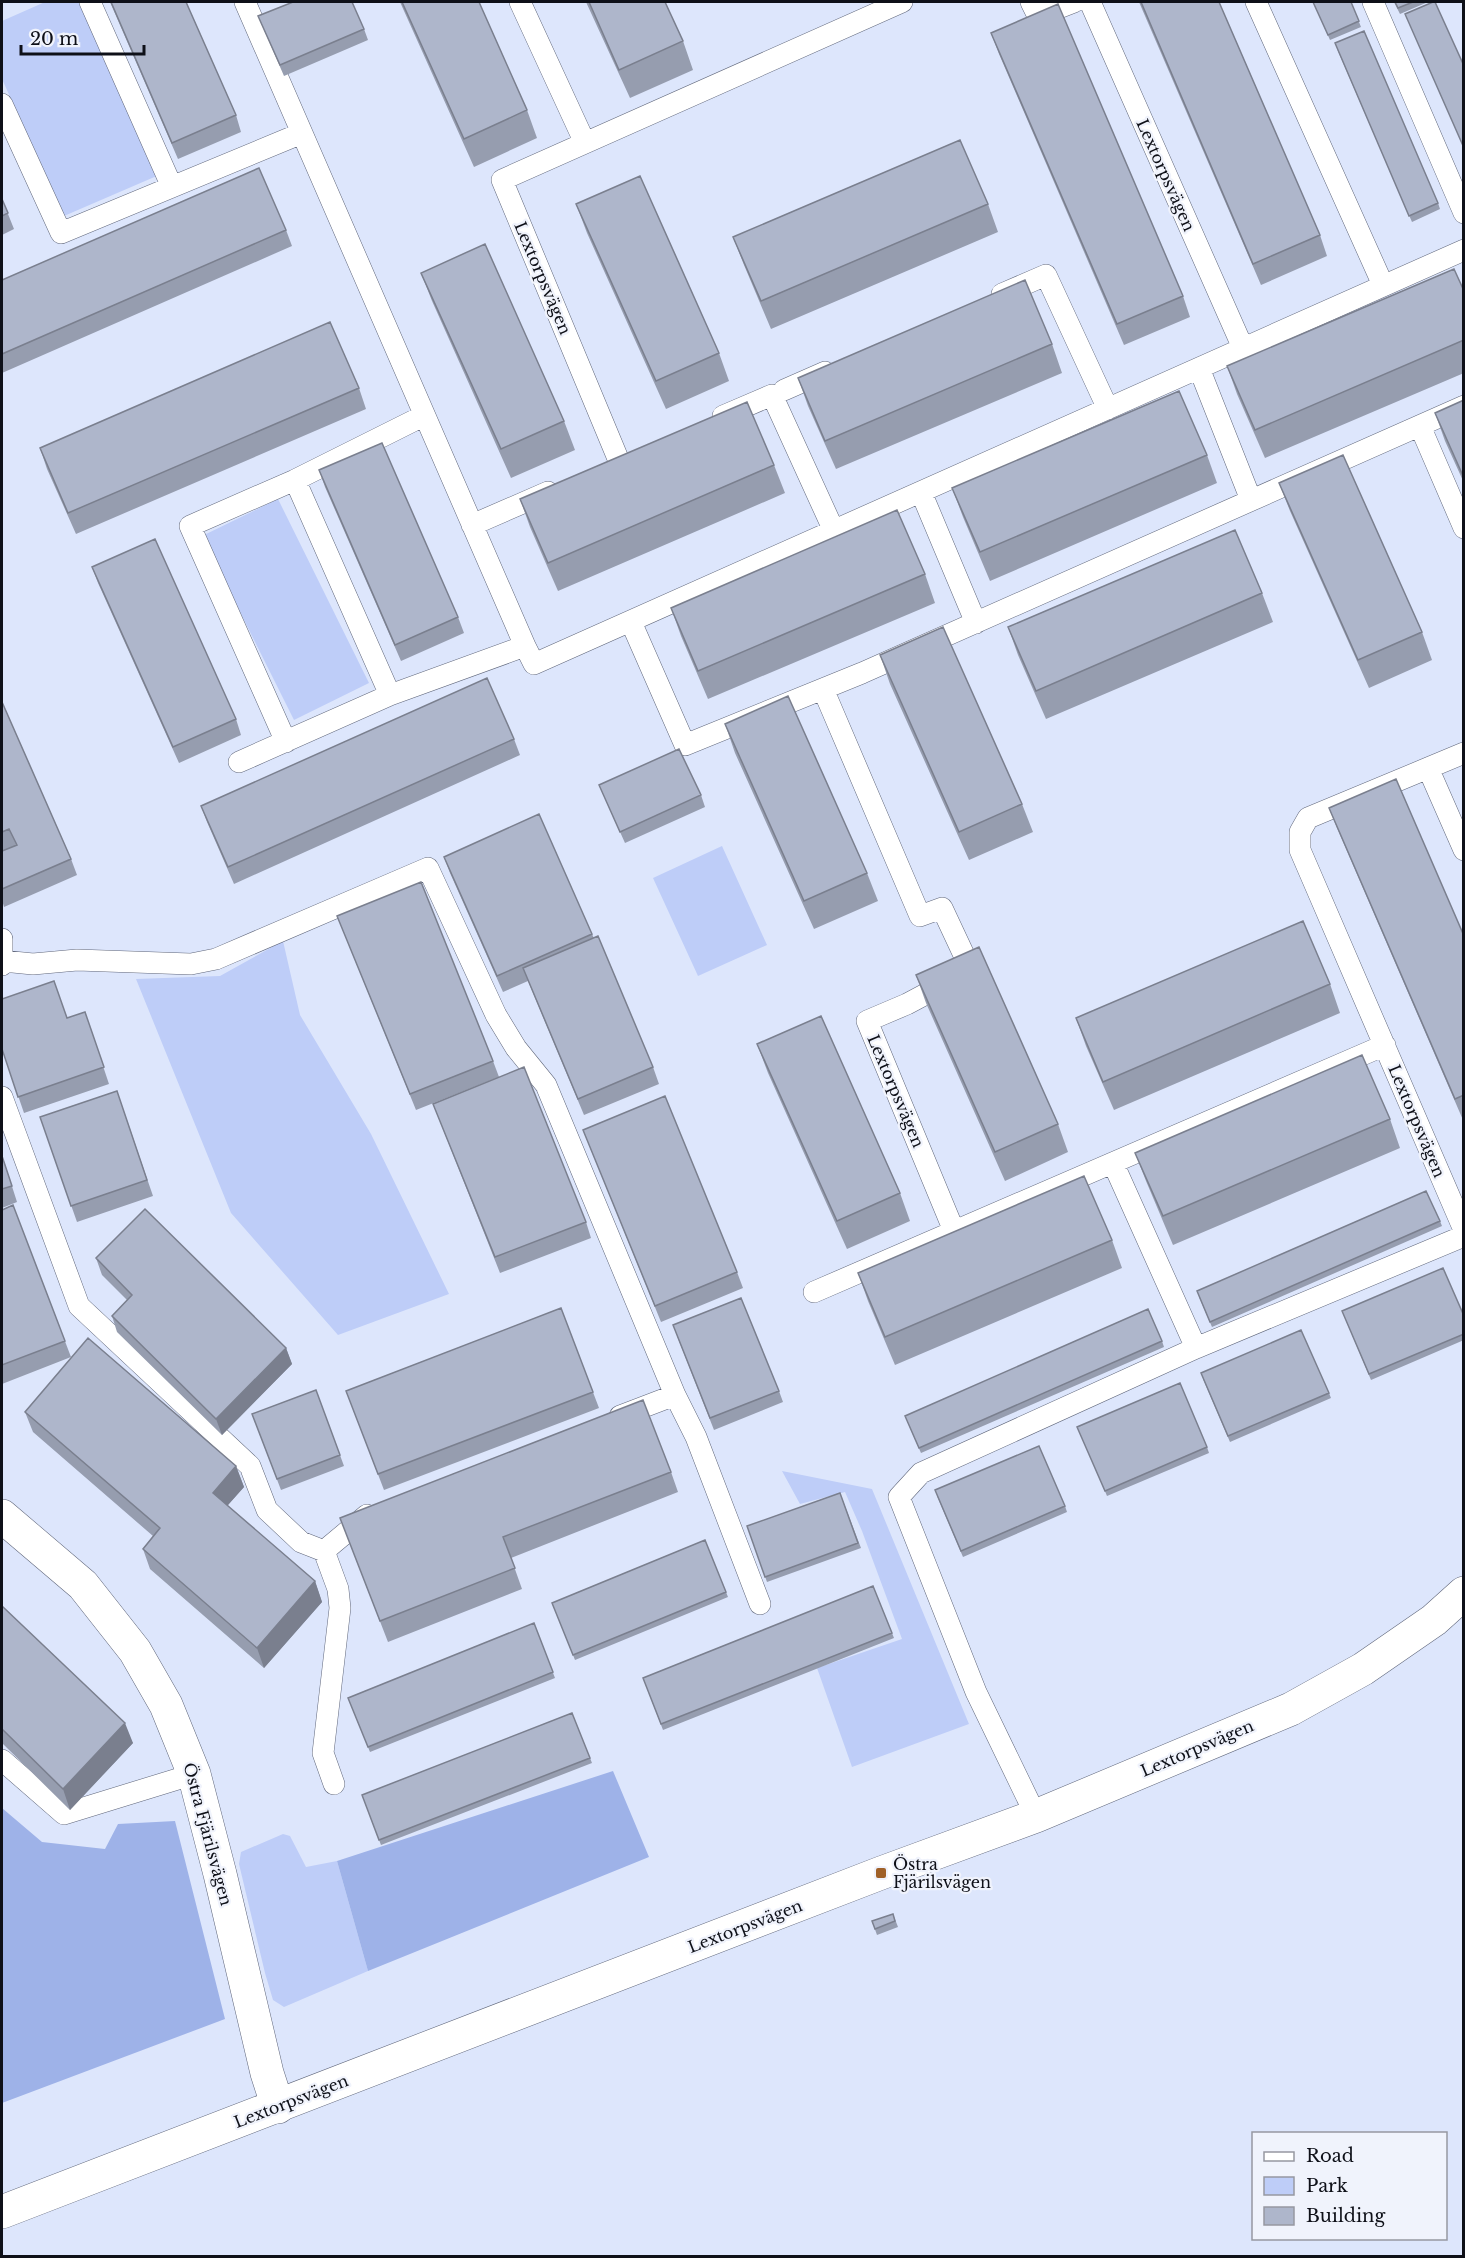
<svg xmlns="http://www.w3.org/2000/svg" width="1465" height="2258" font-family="'Libre Baskerville',serif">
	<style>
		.green { fill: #becdf8 }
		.forest { fill: #9eb2e8 }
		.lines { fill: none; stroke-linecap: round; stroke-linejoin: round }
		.service-casing { stroke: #60677b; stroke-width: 22 }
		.minor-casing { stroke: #60677b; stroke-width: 34 }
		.tertiary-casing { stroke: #60677b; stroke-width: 34 }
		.service { stroke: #fff; stroke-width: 21 }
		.minor { stroke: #fff; stroke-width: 33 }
		.tertiary { stroke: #fff; stroke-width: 33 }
		.wall { fill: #969daf }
		.shaded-wall { fill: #7a7f8e }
		.building { fill: #aeb6cb; stroke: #7a7f8e; stroke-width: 1.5 }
		.poi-dot { fill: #a06128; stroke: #f0f3fc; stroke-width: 2 }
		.labels { text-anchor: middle; stroke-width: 4.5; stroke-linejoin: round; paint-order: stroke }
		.street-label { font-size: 16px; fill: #0e1018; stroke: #f0f3fc }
		.poi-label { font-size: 16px; fill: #0e1018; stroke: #f0f3fc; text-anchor: start }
	</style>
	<rect width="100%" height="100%" fill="#dde6fc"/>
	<path class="green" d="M45,2H82L159,175L64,216L2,79V21Z
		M278,499L369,683L294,720L202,536Z
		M722,846L767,945L698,976L653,878Z
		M283,941L300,1015L371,1134L449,1294L338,1335L231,1213L136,979L220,976Z
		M782,1471L872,1489L969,1724L852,1767L817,1668L902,1639L862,1531L845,1492L800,1504Z
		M283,1834L290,1836L306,1867L337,1861L368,1971L284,2007L273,2000L265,1973L239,1864L241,1852Z"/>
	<path class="forest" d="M613,1771L649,1857L368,1971L337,1861Z
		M2,1808L42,1842L105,1849L118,1824L175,1821L225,2019L2,2103Z"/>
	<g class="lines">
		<g class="service-casing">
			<path id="service" d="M90,2L172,187
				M245,2L525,646
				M520,2L585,143
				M1031,2L1038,16L1074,2
				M1090,2L1243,348
				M1256,2L1383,285
				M1373,2L1464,213
				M2,104L61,233L302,133
				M1002,294L1046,275L1108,409
				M1199,368L1251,500
				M784,390L825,372
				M723,416L772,395L834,531
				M1420,426L1464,528
				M619,461L502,180L902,2
				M295,480L423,416
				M921,492L976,623
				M472,525L548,492
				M631,622L685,745L862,673L1464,406
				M823,689L920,916L942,908L971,970L907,1004L867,1021L954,1231
				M286,742L190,526L295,480L390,695
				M1464,753L1428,768L1464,850
				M239,762L390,695L525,646L534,664L1464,250
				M1428,768L1308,818L1300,832V850L1464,1230
				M2,939V965
				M3,961L33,964L77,960L191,964L216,959L428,868L496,1015L516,1048L546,1085L675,1395
				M2,1097L79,1306L250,1466L267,1510L301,1542L324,1551L338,1589L340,1608L323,1753L334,1784
				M1113,1163L1196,1348
				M814,1292L1385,1045
				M620,1416L675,1395L696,1437L760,1604
				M324,1551L367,1515
				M2,1760L64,1814L194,1774
				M1036,1816L976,1692L899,1497L921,1473L1196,1348L1464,1236"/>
		</g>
		<g class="minor-casing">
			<path id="minor" d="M2,1516L83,1585L135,1651L166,1705L194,1774L220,1874L267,2073L278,2107"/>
		</g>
		<g class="tertiary-casing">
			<path id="tertiary" d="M2,2212L881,1873L1036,1816L1291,1709L1363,1669L1434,1620L1464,1593"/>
		</g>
		<use href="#service" class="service"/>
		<use href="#minor" class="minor"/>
		<use href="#tertiary" class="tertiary"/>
	</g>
	<path class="wall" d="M110,2H186L236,115L241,132L178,159Z
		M400,2H479L527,110L537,138L474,167Z
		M586,2H665L683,41L693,70L630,98Z
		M1139,2H1219L1320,235L1327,256L1261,285Z
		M1313,2H1351L1361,27L1330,40Z
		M1394,2H1428L1400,14Z
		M258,16L364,29L368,40L284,76Z
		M991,33L1183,296L1190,317L1124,345L999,54Z
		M1337,49L1438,203L1440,209L1412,222Z
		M2,199L14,229L2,235Z
		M576,204L719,353L729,381L666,409L587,233Z
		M988,204L998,232L771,329L744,265L733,237Z
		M286,230L292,246L2,373V280Z
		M421,273L564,421L575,450L511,478L432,301Z
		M1464,291V373L1265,458L1237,394L1227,366Z
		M1052,344L1062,373L836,469L808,406L798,378Z
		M359,388L366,409L76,534L47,469L40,448Z
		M1464,400V483L1445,441L1435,413Z
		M1207,455L1217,483L990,581L963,517L952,488Z
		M774,465L785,493L558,591L530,527L520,499Z
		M319,470L458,617L464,633L401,661L325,487Z
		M1279,483L1422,632L1432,660L1369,688L1290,511Z
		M92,567L236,719L241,735L179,763L98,583Z
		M925,574L935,603L708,699L681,636L671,608Z
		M1262,593L1273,622L1046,719L1018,655L1008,627Z
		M880,655L1022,804L1033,832L969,860L890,684Z
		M2,702L71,859L77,875L4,907L2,900V851L16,845L2,851Z
		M725,724L867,873L878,901L814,929L735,753Z
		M514,739L520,755L234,884L207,822L201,806Z
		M599,785L701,795L705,807L625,843Z
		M1329,808L1464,936V1119L1463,1120L1337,828Z
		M444,857L592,934L653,1067L659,1084L584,1115L528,981L503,992L450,873Z
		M337,916L493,1061L499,1077L416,1110Z
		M916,975L1058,1124L1068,1152L1005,1181L926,1003Z
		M1330,984L1340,1013L1114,1110L1086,1046L1076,1018Z
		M85,1012L109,1084L24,1113L2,1049L67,1018Z
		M757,1044L900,1193L910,1221L847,1249L768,1073Z
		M117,1091L153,1196L77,1222L40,1117Z
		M433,1104L586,1222L591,1238L500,1273Z
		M1390,1119L1400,1148L1173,1245L1146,1181L1135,1153Z
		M583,1130L737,1272L743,1288L661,1322Z
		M2,1155L17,1202L2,1208Z
		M13,1205L71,1357L2,1384V1210Z
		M1440,1221L1442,1226L1212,1327L1199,1297Z
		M1112,1240L1122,1268L895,1365L868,1301L858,1273Z
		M96,1258L286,1348L292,1364L222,1435L117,1332L112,1316L127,1300L102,1275Z
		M561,1308L599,1408L384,1490L346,1391Z
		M1342,1311L1464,1316V1340L1371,1380Z
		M677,1336L779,1391L783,1402L714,1430Z
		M1162,1341L1164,1347L921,1453L907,1421Z
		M1203,1379L1329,1393L1331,1398L1230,1442Z
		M316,1390L344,1466L281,1490L252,1414Z
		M25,1412L236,1466L244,1487L227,1506L315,1581L322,1602L264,1668L150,1569L143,1549L153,1536L33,1432Z
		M1080,1432L1207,1447L1209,1453L1107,1496Z
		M671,1472L678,1492L511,1558L522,1589L388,1642L340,1518Z
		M840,1493L861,1548L767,1582L747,1526Z
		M937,1496L1065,1506L1067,1512L963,1557Z
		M705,1540L728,1597L575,1660L552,1603Z
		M873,1586L894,1638L663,1730L643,1678Z
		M2,1606L133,1743L70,1810L2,1743Z
		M534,1623L555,1678L370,1752L348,1698Z
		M572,1713L592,1763L381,1845L362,1795Z
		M893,1914L898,1927L877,1935L872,1921Z"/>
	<path class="shaded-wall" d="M286,1348L292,1364L222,1435L216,1419Z
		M236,1466L244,1487L220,1514L213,1493Z
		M315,1581L322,1602L264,1668L257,1648Z
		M125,1723L133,1743L70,1810L63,1789Z"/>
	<path class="building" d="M111,2H186L236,115L172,143Z
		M293,2H352L364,29L280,65L258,16Z
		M402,2H479L527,110L464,139Z
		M589,2H665L683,41L619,70Z
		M1141,2H1219L1320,235L1253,264Z
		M1313,2H1351L1359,21L1328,35Z
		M1395,2H1413L1398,8Z
		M1433,2H1435L1464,66V148L1405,14Z
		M1058,4L1183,296L1117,324L991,33Z
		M1364,31L1438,203L1409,216L1335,43Z
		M960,140L988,204L761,301L733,237Z
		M259,168L286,230L2,354V280Z
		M640,176L719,353L656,381L576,204Z
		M2,199L8,213L2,216Z
		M485,244L564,421L501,449L421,273Z
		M1454,269L1464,291V340L1255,430L1227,366Z
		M1025,280L1052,344L825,441L798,378Z
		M330,322L359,388L68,513L40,448Z
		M1179,391L1207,455L980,552L952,488Z
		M1464,400V478L1435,413Z
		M747,402L774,465L548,563L520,499Z
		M382,443L458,617L395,645L319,470Z
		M1343,455L1422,632L1358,660L1279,483Z
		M897,510L925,574L698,671L671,608Z
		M1235,530L1262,593L1036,691L1008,627Z
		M155,539L236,719L173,747L92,567Z
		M943,627L1022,804L959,832L880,655Z
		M487,678L514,739L228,867L201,806Z
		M788,696L867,873L804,901L725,724Z
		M2,702L71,859L2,889V851L17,845L9,829L2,832Z
		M679,749L701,795L620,832L599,785Z
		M1396,779L1464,936V1095L1455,1099L1329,808Z
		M539,814L592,934L497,976L444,857Z
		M421,882L493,1061L410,1094L337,916Z
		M1303,921L1330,984L1103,1082L1076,1018Z
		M598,936L653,1067L578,1099L523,968Z
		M979,947L1058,1124L995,1152L916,975Z
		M54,981L67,1018L85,1012L104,1067L18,1097L2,1049V999Z
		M821,1016L900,1193L837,1221L757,1044Z
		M1362,1055L1390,1119L1163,1216L1135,1153Z
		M524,1067L586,1222L495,1257L433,1104Z
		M117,1091L147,1180L71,1206L40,1117Z
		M665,1096L737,1272L655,1306L583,1130Z
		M2,1156L12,1186L2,1189Z
		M1084,1176L1112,1240L885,1337L858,1273Z
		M1426,1191L1440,1221L1210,1322L1197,1291Z
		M13,1205L65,1341L2,1365V1210Z
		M145,1209L286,1348L216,1419L112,1316L132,1295L96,1258Z
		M1443,1268L1464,1316V1334L1369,1374L1342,1311Z
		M741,1298L779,1391L710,1418L673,1325Z
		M561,1308L593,1392L378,1474L346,1391Z
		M1148,1309L1162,1341L919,1448L905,1416Z
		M1301,1330L1329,1393L1228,1436L1201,1373Z
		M88,1338L236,1466L213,1493L315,1581L257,1648L143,1549L160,1528L25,1412Z
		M1180,1383L1207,1447L1105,1491L1077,1427Z
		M316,1390L340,1455L277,1479L252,1414Z
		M643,1400L671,1472L503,1537L515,1568L380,1621L340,1518Z
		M1039,1446L1065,1506L961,1551L935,1490Z
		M840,1493L858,1543L765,1577L747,1526Z
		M705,1540L726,1592L573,1655L552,1603Z
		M873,1586L892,1633L661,1724L643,1678Z
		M2,1606L125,1723L63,1789L2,1729Z
		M534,1623L553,1672L368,1747L348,1698Z
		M572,1713L590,1758L379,1840L362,1795Z
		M893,1914L895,1921L875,1929L872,1921Z"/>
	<rect class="poi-dot" x="875" y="1867" width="12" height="12" rx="3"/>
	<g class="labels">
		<g class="street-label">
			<text transform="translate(1166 175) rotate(66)" y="6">Lextorpsvägen</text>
			<text transform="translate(543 278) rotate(67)" y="6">Lextorpsvägen</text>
			<text transform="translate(896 1091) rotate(67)" y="6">Lextorpsvägen</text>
			<text transform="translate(1417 1121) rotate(67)" y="6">Lextorpsvägen</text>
			<text transform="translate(1197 1748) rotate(-23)" y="6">Lextorpsvägen</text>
			<text transform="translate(208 1834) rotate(75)" y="6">Östra Fjärilsvägen</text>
			<text transform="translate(745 1926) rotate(-21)" y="6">Lextorpsvägen</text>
			<text transform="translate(291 2101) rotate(-21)" y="6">Lextorpsvägen</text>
		</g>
		<g class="poi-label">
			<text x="893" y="1870">Östra<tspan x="893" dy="18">Fjärilsvägen</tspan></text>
		</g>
	</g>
	<rect width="1465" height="2258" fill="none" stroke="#0e1018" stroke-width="6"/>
	<rect x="1252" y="2132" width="195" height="108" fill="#f0f3fc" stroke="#9698a1" stroke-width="1.5"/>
	<rect x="1264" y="2152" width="30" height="9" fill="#ffffff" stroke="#9698a1" stroke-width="1.5"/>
	<text x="1306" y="2162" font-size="18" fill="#0e1018">Road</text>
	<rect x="1264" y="2177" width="30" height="18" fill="#becdf8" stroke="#9698a1" stroke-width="1.5"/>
	<text x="1306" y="2192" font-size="18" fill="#0e1018">Park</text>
	<rect x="1264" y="2207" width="30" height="18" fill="#aeb6cb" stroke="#9698a1" stroke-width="1.5"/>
	<text x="1306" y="2222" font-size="18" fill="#0e1018">Building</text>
	<path d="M21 45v9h123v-9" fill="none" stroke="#0e1018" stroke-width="3"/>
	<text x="30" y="45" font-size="18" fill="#0e1018" stroke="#f0f3fc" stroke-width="4.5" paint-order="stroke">20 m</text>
</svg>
